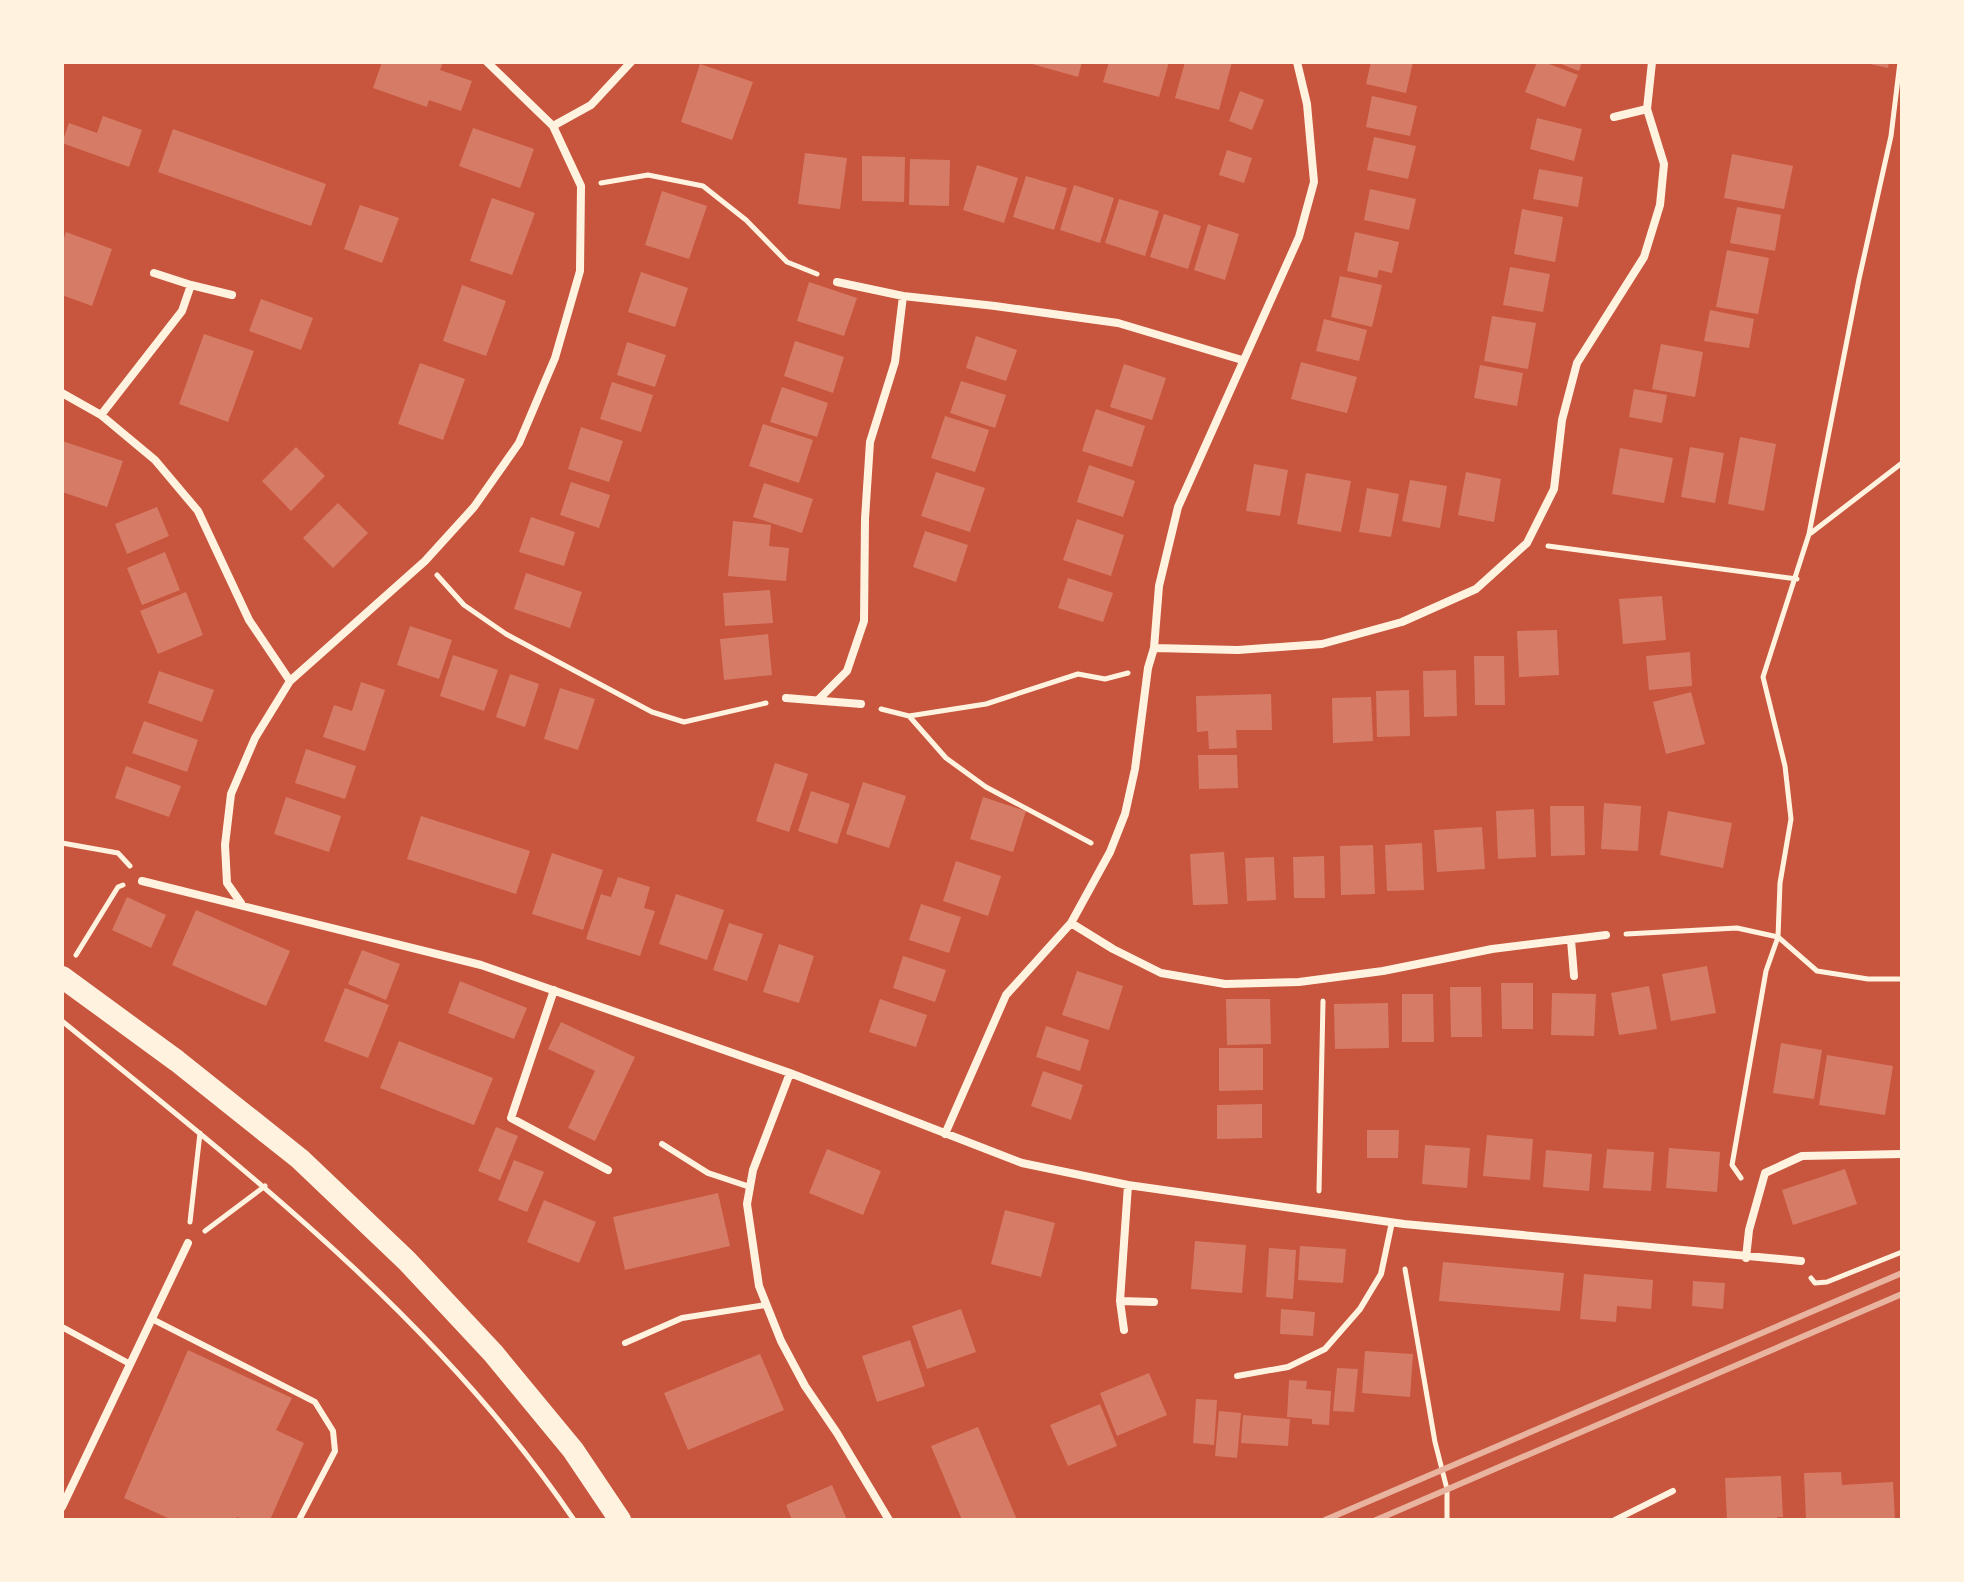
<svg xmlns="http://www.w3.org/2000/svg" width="1964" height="1582" font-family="Rubik,sans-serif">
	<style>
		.building { fill: #d67c66 }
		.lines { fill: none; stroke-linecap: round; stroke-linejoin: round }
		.path { stroke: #fff3e0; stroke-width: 5 }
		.service { stroke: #fff3e0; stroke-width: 6 }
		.minor { stroke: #fff3e0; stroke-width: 8 }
		.trunk { stroke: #fff3e0; stroke-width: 22 }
		.rail { stroke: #e9b49f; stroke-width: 6 }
	</style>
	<rect width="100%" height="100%" fill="#c8553d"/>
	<path class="building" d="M382,62H443L440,70L472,81L461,111L429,100L427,107L373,88Z
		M1025,62H1082L1078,77Z
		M1109,62H1169L1159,97L1103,82Z
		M1185,62H1232L1219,110L1175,98Z
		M1371,62H1413L1406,93L1366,84Z
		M1537,62H1544L1578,75L1565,107L1525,92Z
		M1556,62H1582L1579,71Z
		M1861,62H1889L1888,68Z
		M700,64L753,82L732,140L681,122Z
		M1240,91L1264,100L1252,130L1229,121Z
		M1372,96L1417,106L1410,136L1366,127Z
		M103,116L142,130L129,167L62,143L69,123L97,133Z
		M1537,118L1582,129L1574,161L1530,149Z
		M473,128L534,149L520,188L459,166Z
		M173,129L326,184L311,226L158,172Z
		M1374,137L1416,146L1408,179L1367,170Z
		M1227,150L1252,158L1244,183L1219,175Z
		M805,153L847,158L840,209L798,204Z
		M1732,154L1793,166L1784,209L1724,198Z
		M862,156L905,157L904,202L862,201Z
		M910,159L950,160L949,206L909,205Z
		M977,165L1018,178L1004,223L963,210Z
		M1539,169L1583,177L1578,207L1533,199Z
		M1026,176L1067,188L1054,230L1013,217Z
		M1074,185L1114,198L1100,243L1060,230Z
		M1370,189L1416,199L1409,230L1364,220Z
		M662,191L707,206L689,259L645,245Z
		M492,198L535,213L512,275L470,261Z
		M1119,199L1159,211L1145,256L1105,243Z
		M360,205L399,218L382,263L344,249Z
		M1737,207L1781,215L1775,251L1730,243Z
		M1522,209L1563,217L1555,262L1514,254Z
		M1164,214L1201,226L1188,269L1150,257Z
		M1208,224L1239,234L1225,280L1194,270Z
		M66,232L112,249L92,306L62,295V244Z
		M1355,232L1399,242L1392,273L1379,270L1377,278L1347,271Z
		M1727,250L1769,258L1758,314L1716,307Z
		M1510,267L1550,274L1543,312L1503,305Z
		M641,272L688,288L675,327L628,312Z
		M1340,276L1382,285L1372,327L1331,317Z
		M809,282L857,298L844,336L797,321Z
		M462,285L506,301L486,356L443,341Z
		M261,299L313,318L301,350L249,331Z
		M1710,310L1754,319L1749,348L1704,341Z
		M1492,316L1536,323L1528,369L1484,361Z
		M1324,319L1367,330L1359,361L1316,351Z
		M204,334L254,351L228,422L179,404Z
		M976,336L1017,350L1006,381L966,368Z
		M795,341L844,357L833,393L784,376Z
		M627,342L666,355L655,387L617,375Z
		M1661,344L1703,352L1695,397L1652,389Z
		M1301,362L1357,377L1347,413L1291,399Z
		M420,363L465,379L443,440L398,424Z
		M1124,364L1166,378L1152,420L1110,407Z
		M1480,365L1523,373L1517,406L1474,398Z
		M961,381L1006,395L995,428L950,413Z
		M612,382L653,395L641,432L600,419Z
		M782,387L828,403L817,437L770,422Z
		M1634,389L1667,395L1662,423L1629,417Z
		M1096,409L1145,426L1132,467L1082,451Z
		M945,416L989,430L975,472L931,458Z
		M763,424L813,440L799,483L749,466Z
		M581,427L623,441L609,482L568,469Z
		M1740,437L1776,444L1764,511L1728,504Z
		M62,441L123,461L107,507L62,492Z
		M296,447L325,476L291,511L262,481Z
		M1690,447L1724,453L1715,503L1681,497Z
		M1620,448L1673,458L1664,503L1612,494Z
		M1254,464L1288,470L1280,516L1246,511Z
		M1089,465L1135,481L1123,517L1077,502Z
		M936,472L985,488L970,532L921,516Z
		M1466,472L1501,479L1494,522L1458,515Z
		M1306,473L1351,481L1341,532L1297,524Z
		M1410,480L1447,486L1440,528L1402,521Z
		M571,482L610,495L599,528L560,515Z
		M764,483L813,499L802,533L753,517Z
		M1367,488L1399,494L1391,537L1359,532Z
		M338,503L368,533L333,568L303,538Z
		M157,507L169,536L127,554L115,524Z
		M531,517L575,532L564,566L519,552Z
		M1077,519L1124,535L1111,576L1063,560Z
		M733,521L771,525L769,546L789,548L786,581L728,576Z
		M925,531L968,545L956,582L913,567Z
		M165,552L180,590L142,605L127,568Z
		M526,573L582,592L570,628L514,609Z
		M1068,578L1113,593L1103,622L1058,608Z
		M770,590L773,623L725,626L723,593Z
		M186,592L203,635L158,654L140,611Z
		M1662,596L1666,640L1623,644L1619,599Z
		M410,626L452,640L439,679L397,665Z
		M1557,630L1559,675L1519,677L1517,631Z
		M768,634L772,675L724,680L720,639Z
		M1690,652L1692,686L1649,690L1646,656Z
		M453,655L498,670L484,711L440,696Z
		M1474,656H1504L1505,705H1475Z
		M1456,670L1457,716L1424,717L1423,671Z
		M159,671L214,690L202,722L148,703Z
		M510,674L539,684L525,727L496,717Z
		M361,682L385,690L365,751L323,737L334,705L352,711Z
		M560,688L595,699L578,750L544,739Z
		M1409,690L1410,736L1377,737L1376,691Z
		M1691,692L1705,744L1666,754L1653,702Z
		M1271,694L1272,730H1236L1237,748L1209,749L1208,731L1197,732L1196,696Z
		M1371,697L1373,741L1333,743L1332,698Z
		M144,721L198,740L187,772L132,753Z
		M306,749L356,766L345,799L295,783Z
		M1198,755H1237L1238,788L1199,789Z
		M775,763L808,774L789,832L756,821Z
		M126,766L181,786L169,817L115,798Z
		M863,782L906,796L889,848L846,834Z
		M811,791L850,804L837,844L798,831Z
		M286,797L341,816L329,852L274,834Z
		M983,797L1026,811L1013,852L970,839Z
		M1604,803L1641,806L1638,851L1601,849Z
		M1550,806H1584L1585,855L1551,856Z
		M1534,809L1536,857L1498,859L1496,811Z
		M1668,811L1732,823L1723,868L1660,855Z
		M421,816L530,851L516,894L407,859Z
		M1482,827L1485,869L1437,872L1434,830Z
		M1422,843L1424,890L1387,891L1385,845Z
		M1373,845L1375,894L1341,895L1340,846Z
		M1224,852L1228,904L1193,905L1190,854Z
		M552,853L603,870L583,930L532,914Z
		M1324,856L1325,898H1294L1293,857Z
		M1274,857L1276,900L1247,901L1245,858Z
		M956,861L1001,876L988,916L943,901Z
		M618,877L650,887L644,908L655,911L640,956L586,939L601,894L611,897Z
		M676,894L724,910L707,960L659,944Z
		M127,897L166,915L151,948L112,930Z
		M921,904L961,917L949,953L909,940Z
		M196,910L290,951L266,1006L172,965Z
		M729,923L763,934L747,981L713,970Z
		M779,944L814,956L799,1003L763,992Z
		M362,950L400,964L386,1000L348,984Z
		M903,956L946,970L935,1002L893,988Z
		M1707,966L1716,1013L1671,1021L1662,974Z
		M1077,971L1123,986L1109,1030L1062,1015Z
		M460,981L527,1008L514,1039L448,1013Z
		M1501,983H1533V1029H1502Z
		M1649,986L1657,1029L1619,1035L1611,993Z
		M1450,987H1481L1482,1037H1451Z
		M345,988L389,1005L368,1058L324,1041Z
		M1552,993L1596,994L1594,1036L1551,1035Z
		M1402,994H1433L1434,1042H1402Z
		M880,999L927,1015L916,1047L869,1032Z
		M1226,999H1270L1271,1044L1227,1045Z
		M1388,1003L1389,1048L1335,1049L1334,1004Z
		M561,1022L635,1057L595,1141L568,1128L595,1071L548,1049Z
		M1046,1026L1089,1040L1080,1071L1036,1057Z
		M399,1041L493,1078L474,1125L380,1088Z
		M1781,1043L1822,1050L1814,1099L1773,1093Z
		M1219,1048H1263V1090L1219,1091Z
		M1827,1055L1893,1066L1885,1115L1819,1105Z
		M1043,1071L1083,1085L1071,1120L1031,1106Z
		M1262,1104V1138L1217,1139V1105Z
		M496,1127L518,1136L500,1180L478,1171Z
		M1367,1130H1399L1398,1158H1367Z
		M1487,1135L1533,1139L1530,1180L1483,1176Z
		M1425,1145L1470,1148L1467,1188L1422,1184Z
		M1669,1148L1720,1152L1717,1192L1666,1188Z
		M827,1149L881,1171L863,1215L809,1193Z
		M1607,1149L1654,1152L1651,1191L1603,1188Z
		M1546,1150L1592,1154L1589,1191L1543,1187Z
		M514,1160L544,1172L527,1212L498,1200Z
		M1845,1169L1857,1204L1793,1225L1782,1190Z
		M718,1193L730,1246L625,1270L613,1217Z
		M544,1200L596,1222L579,1263L527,1242Z
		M1005,1210L1055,1223L1041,1277L991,1264Z
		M1195,1241L1246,1245L1242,1293L1191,1289Z
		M1300,1246L1346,1249L1343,1283L1298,1280Z
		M1269,1248L1296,1250L1293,1299L1266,1297Z
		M1443,1262L1564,1273L1560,1311L1439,1301Z
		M1584,1274L1653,1280L1651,1309L1617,1306L1616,1322L1580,1319Z
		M1693,1281L1725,1283L1723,1309L1692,1306Z
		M961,1309L976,1352L927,1369L912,1326Z
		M1281,1309L1315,1312L1313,1336L1280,1334Z
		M910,1340L925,1386L877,1402L862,1356Z
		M188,1350L292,1398L276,1430L304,1443L270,1520H245L237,1517L236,1520H172L124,1498Z
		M1365,1351L1413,1354L1410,1397L1362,1393Z
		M760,1354L784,1410L688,1450L664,1393Z
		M1337,1368L1358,1369L1354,1412L1333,1411Z
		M1149,1373L1167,1415L1117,1436L1100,1393Z
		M1289,1380L1307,1381L1306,1389L1331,1391L1329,1425L1312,1424V1419L1287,1417Z
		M1196,1399L1217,1400L1214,1445L1193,1443Z
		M1100,1404L1117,1446L1068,1466L1050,1425Z
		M1219,1411L1241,1413L1237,1458L1215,1456Z
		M1243,1415L1290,1419L1288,1446L1241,1443Z
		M978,1427L1017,1520H962L931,1446Z
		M1841,1472L1842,1485L1893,1482L1895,1520H1806L1804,1473Z
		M1781,1476L1783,1517H1777V1520H1727L1725,1478Z
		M832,1485L847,1520H792L786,1505Z"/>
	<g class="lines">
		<path class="path" d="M1900,62L1891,136L1859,279L1809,534L1763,677L1785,766L1791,819L1780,883L1778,937L1817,971L1868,979H1902
			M601,183L648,175L703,186L746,220L787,262L817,274
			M1811,533L1902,463
			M1548,546L1797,579
			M437,575L464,605L506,634L652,712L684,722L766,703
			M881,709L909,716L946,758L986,787L1091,843
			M909,716L986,704L1078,674L1105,679L1128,673
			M62,843L118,853L130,866
			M1626,934L1737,928L1778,937L1766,971L1732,1165L1741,1178
			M76,955L118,887L123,885
			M62,1021C246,1171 440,1321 574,1520
			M1319,1191L1323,1001
			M190,1222L200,1133
			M205,1231L265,1186
			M1405,1269L1435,1442L1447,1489V1520
			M1811,1278L1815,1283L1827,1282L1902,1252"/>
		<path class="service" d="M662,1144L708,1173L750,1187
			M152,1319L315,1402L333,1431L335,1451L299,1520
			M62,1327L130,1364
			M625,1343L682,1318L766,1305
			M1237,1376L1288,1367L1325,1349L1360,1309L1381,1274L1392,1222
			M1615,1520L1673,1491"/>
		<path class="minor" d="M1614,117L1647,109
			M553,126L591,105L631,62
			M154,273L191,285L232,295
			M837,282L903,296L995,306L1118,323L1242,360
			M62,393L101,415L155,460L198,511L249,620L290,681
			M101,415L182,311L191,285
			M1154,648L1238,650L1322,644L1402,622L1476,589L1527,543L1554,489L1562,420L1577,363L1644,257L1660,205L1664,164L1647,109L1652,62
			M786,698L861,704
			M819,699L847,671L864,621L865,519L870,442L895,362L903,296
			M142,881L481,965L790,1073L1022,1163L1128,1185L1404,1224L1801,1261
			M241,903L227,883L225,845L231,794L255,738L290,681L425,561L474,507L519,443L555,358L580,271L581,186L553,126L487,62
			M1071,923L1113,949L1161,973L1225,984L1299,982L1383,971L1492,949L1606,935
			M1571,940L1574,976
			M554,990L511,1118L608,1170
			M790,1073L753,1170L747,1204L759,1286L781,1341L805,1386L837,1433L889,1520
			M945,1134L1006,995L1071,923L1110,852L1125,814L1135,769L1148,668L1154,648L1159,586L1178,507L1299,237L1314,182L1307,104L1297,62
			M1746,1258L1749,1230L1765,1173L1802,1156L1902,1154
			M1120,1301L1154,1302
			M1124,1330L1120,1301L1128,1185
			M62,1507L188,1243"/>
		<path class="trunk" d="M62,977L177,1061L300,1159L407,1261L493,1353L573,1450L620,1520"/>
		<path class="rail" d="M1325,1520L1902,1273
			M1376,1520L1902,1294"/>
	</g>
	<rect width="1964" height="1582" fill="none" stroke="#fff3e0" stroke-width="128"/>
</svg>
